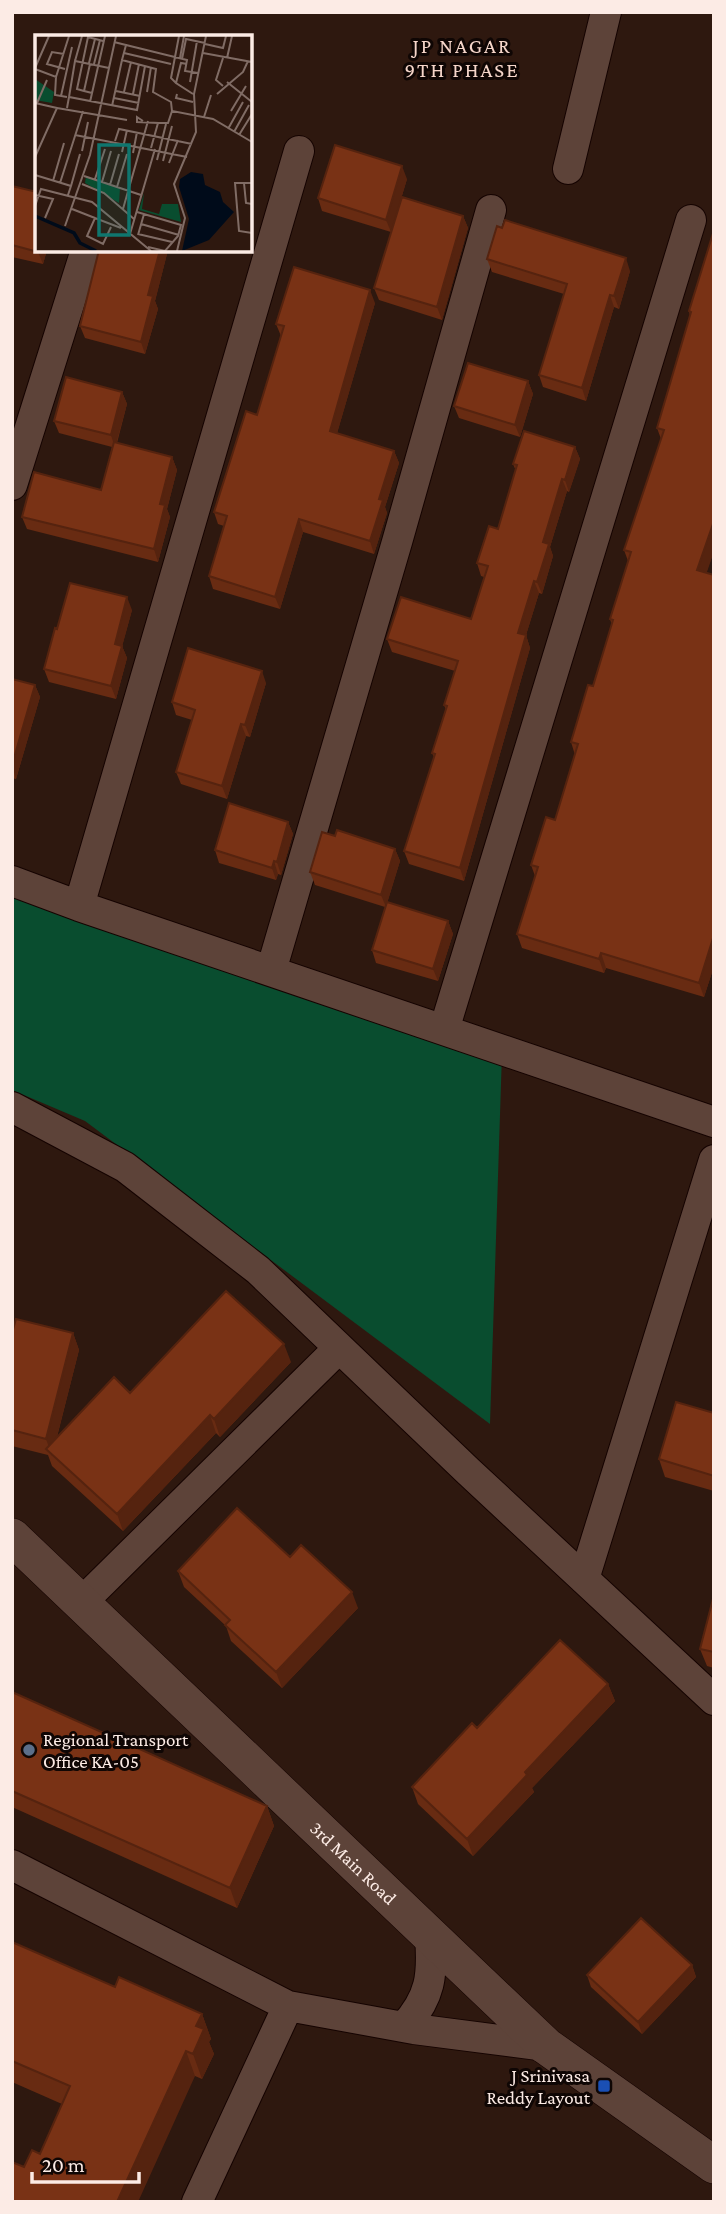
<svg xmlns="http://www.w3.org/2000/svg" width="726" height="2214" font-family="'Crimson Pro',serif">
	<style>
		.green { fill: #094d2f }
		.lines { fill: none; stroke-linecap: round; stroke-linejoin: round }
		.minor-casing { stroke: #150300; stroke-width: 32 }
		.tertiary-casing { stroke: #150300; stroke-width: 38 }
		.minor { stroke: #5d4339; stroke-width: 30 }
		.tertiary { stroke: #5d4339; stroke-width: 37 }
		.wall { fill: #682b12 }
		.shaded-wall { fill: #55230f }
		.building { fill: #793215; stroke: #55230f; stroke-width: 2 }
		.service-dot { fill: #5c6f8a; stroke: #0f0604; stroke-width: 2.5 }
		.transit-dot { fill: #1a4fb4; stroke: #0f0604; stroke-width: 2.5 }
		.labels { text-anchor: middle; stroke-width: 6; stroke-linejoin: round; paint-order: stroke }
		.poi-label { font-size: 19px; fill: #fcebe5; stroke: #0f0604; text-anchor: start }
		.street-label { font-size: 19px; fill: #fcebe5; stroke: #0f0604 }
		.neighbourhood-label { font-size: 21px; letter-spacing: 2px; fill: #f6d6ca; stroke: #0f0604 }
		.inset-river { fill: none; stroke: #000b1a; stroke-width: 3.5 }
		.inset-road { fill: none; stroke: #806c65; stroke-width: 2 }
		.view { fill: #0f766e; fill-opacity: 0.15; stroke: #0f766e; stroke-width: 3.5 }
		.inset-edge { fill: none; stroke: #fcebe5; stroke-width: 3.5 }
	</style>
	<rect width="100%" height="100%" fill="#2e180f"/>
	<path class="green" d="M12,879L502,1053L490,1424L85,1121L12,1090Z"/>
	<g class="lines">
		<g class="minor-casing">
			<path id="minor" d="M568,169L606,12
				M12,485L86,250
				M12,881L79,906L714,1122
				M79,906L299,151
				M271,971L397,542L491,210
				M444,1030L691,220
				M12,1107L125,1167L258,1270L468,1471L714,1700
				M584,1579L714,1160
				M81,1603L339,1348
				M12,1865L288,2006L414,2029L546,2046
				M404,2027C431,1997 433,1975 430,1936
				M197,2202L288,2006"/>
		</g>
		<g class="tertiary-casing">
			<g id="tertiary">
				<path id="s1" d="M12,1537L546,2046L714,2165"/>
			</g>
		</g>
		<use href="#minor" class="minor"/>
		<use href="#tertiary" class="tertiary"/>
	</g>
	<path class="wall" d="M407,179L391,232L322,211L318,198Z
		M12,186L37,250H47L43,264L12,257Z
		M463,216L468,228L442,320L379,300L374,288Z
		M714,230V551L706,573L714,575V966L704,997L606,968L604,973L522,948L517,934L535,876L531,865L555,820L575,755L571,742L593,686L612,625L610,619L628,561L624,550L661,439L657,428L690,316L689,311Z
		M99,250H168L155,301L158,309L145,354L85,338L80,326Z
		M487,259L630,271L619,309L614,307L586,401L543,387L539,375L564,294L492,272Z
		M375,303L337,433L394,451L399,463L385,507L387,513L374,554L303,532L280,609L213,589L209,576L224,526L218,524L214,512L257,415L281,336L276,324Z
		M528,381L533,394L520,437L459,418L454,406Z
		M122,392L127,404L117,443L172,457L177,470L167,509L170,517L158,562L27,529L22,517L101,490L112,447L59,433L54,421Z
		M575,447L580,459L569,492L567,491L550,547L553,556L542,594L539,593L526,635L530,648L464,881L409,864L404,851L434,757L432,753L446,710L444,705L455,671L392,652L387,639L471,619L484,577L481,576L477,563L498,529L516,471L513,464Z
		M132,610L122,646L127,658L116,699L49,682L44,669L57,629Z
		M12,679L35,685L40,697L16,779L12,778Z
		M266,683L250,737L246,736L227,799L181,784L176,772L192,720L176,715L172,702Z
		M288,822L293,834L281,875L278,874L276,880L219,863L215,850Z
		M335,836L395,849L400,861L387,903L448,921L453,934L438,981L376,963L372,950L385,907L315,885L310,872Z
		M12,1333H73L79,1350L57,1437L130,1393L291,1362L220,1437L216,1433L123,1531L52,1466L48,1455L12,1446Z
		M714,1413V1491L665,1477L659,1459Z
		M290,1557L358,1608L282,1688L231,1641L226,1626L184,1587L178,1571Z
		M714,1595V1668L707,1666L700,1649Z
		M608,1684L615,1701L532,1788L534,1792L473,1856L418,1804L412,1787L477,1728Z
		M12,1692L267,1806L274,1826L237,1908L12,1807Z
		M12,1942L115,1987L202,2014L211,2039L209,2042L214,2054L202,2079L195,2076L24,2167L40,2154L62,2104L12,2082Z
		M692,1965L696,1977L642,2034L591,1987L587,1975Z"/>
	<path class="shaded-wall" d="M402,166L407,179L391,232L386,220Z
		M463,216L468,228L442,320L437,307Z
		M39,250H47L43,264L38,252Z
		M160,250H168L155,301L158,309L145,354L141,342L148,295Z
		M626,258L630,271L619,309L614,296Z
		M370,290L375,303L334,444L330,431Z
		M610,295L614,307L586,401L582,388Z
		M528,381L533,394L520,437L515,425Z
		M122,392L127,404L115,448L111,435Z
		M575,447L580,459L569,492L565,480Z
		M394,451L399,463L385,507L387,513L374,554L370,541L379,499Z
		M172,457L177,470L167,509L170,517L158,562L154,549L160,504Z
		M562,479L567,491L550,547L553,556L542,594L537,582L543,542Z
		M299,519L303,532L280,609L275,597Z
		M714,521V551L703,584L697,570Z
		M534,581L539,593L526,635L530,648L464,881L460,868L518,633Z
		M127,597L132,610L122,647V646L127,658L116,699L111,686L115,644Z
		M262,671L266,683L250,737L245,725Z
		M35,685L40,697L16,779L12,765Z
		M241,724L246,736L227,799L222,786Z
		M288,822L293,834L281,875L277,862Z
		M395,849L400,861L386,907L381,895Z
		M274,861L278,874L276,880L272,868Z
		M448,921L453,934L438,981L433,969Z
		M714,935V966L704,997L699,983Z
		M601,953L606,968L604,973L599,959Z
		M73,1333L79,1350L52,1456L46,1439Z
		M284,1344L291,1362L220,1437L214,1419Z
		M210,1415L216,1433L123,1531L117,1514Z
		M352,1592L358,1608L282,1688L276,1672Z
		M608,1684L615,1701L532,1788L534,1792L473,1856L467,1839L525,1772Z
		M267,1806L274,1826L237,1908L230,1888Z
		M692,1965L696,1977L642,2034L638,2022Z
		M202,2014L211,2039L209,2042L214,2054L202,2079L193,2054L196,2026Z
		M186,2051L195,2076L138,2202H117Z"/>
	<path class="building" d="M335,145L402,166L386,220L318,198Z
		M12,186L37,192V250H39L38,252L12,245Z
		M402,197L463,216L437,307L374,288Z
		M505,220L626,258L614,296L610,295L582,388L539,375L567,284L487,259L497,226L502,228Z
		M714,230V521L697,570L714,575V935L699,983L601,953L599,959L517,934L538,867L531,865L546,817L555,820L578,744L571,742L588,685L593,686L613,620L610,619L631,552L624,550L664,430L657,428L691,312L689,311Z
		M99,250H160L148,295L153,296L141,342L80,326Z
		M294,267L370,290L330,431L394,451L379,499L383,500L370,541L299,519L275,597L209,576L227,516L214,512L246,411L257,415L284,326L276,324Z
		M468,363L528,381L515,425L454,406Z
		M66,377L122,392L111,435L54,421Z
		M524,431L575,447L565,480L562,479L543,542L549,544L537,582L534,581L518,633L526,635L460,868L404,851L435,754L432,753L447,706L444,705L458,661L387,639L401,597L471,619L488,566L477,563L489,526L498,529L517,465L513,464Z
		M114,442L172,457L160,504L165,505L154,549L22,517L34,472L101,490Z
		M70,583L127,597L115,644L122,646L111,686L44,669L55,628L57,629Z
		M188,648L262,671L245,725L241,724L222,786L176,772L195,710L172,702Z
		M12,679L35,685L12,765Z
		M229,803L288,822L277,862L274,861L272,868L215,850Z
		M337,830L395,849L381,895L310,872L322,832L335,836Z
		M387,902L448,921L433,969L372,950Z
		M226,1291L284,1344L214,1419L210,1415L117,1514L46,1449L114,1377L130,1393Z
		M16,1319L73,1333L46,1439L12,1430V1333Z
		M676,1402L714,1413V1476L659,1459Z
		M237,1508L290,1557L301,1545L352,1592L276,1672L225,1625L230,1620L178,1571Z
		M714,1595V1652L700,1649Z
		M560,1640L608,1684L525,1772L527,1775L467,1839L412,1787L472,1723L477,1728Z
		M12,1692L267,1806L230,1888L12,1791Z
		M641,1918L692,1965L638,2022L587,1975Z
		M12,1942L115,1987L119,1977L202,2014L196,2026L204,2029L193,2054L186,2051L117,2202H12V2162L24,2167L32,2150L40,2154L70,2086L12,2061Z"/>
	<circle class="service-dot" cx="29" cy="1750" r="7"/>
	<rect class="transit-dot" x="597" y="2079" width="14" height="14" rx="3.5"/>
	<g class="labels">
		<g class="poi-label">
			<text x="43" y="1746">Regional Transport<tspan x="43" dy="22">Office KA-05</tspan></text>
			<text x="590" y="2082" text-anchor="end">J Srinivasa<tspan x="590" dy="22">Reddy Layout</tspan></text>
		</g>
		<g class="street-label">
			<text dy="7" stroke="none"><textPath href="#s1" startOffset="472">3rd Main Road</textPath></text>
		</g>
		<g class="neighbourhood-label">
			<text x="462" y="53">JP NAGAR<tspan x="462" dy="24">9TH PHASE</tspan></text>
		</g>
	</g>
	<g transform="translate(35 35)">
		<rect width="217" height="217" fill="#2e180f"/>
		<path d="M0,44L19,57L17,68L0,65ZM51,141L85,153L84,168L50,148ZM109,158L107,174L124,179L127,169H143L146,187L104,175Z" fill="#094d2f"/>
		<path d="M156,137L168,139L170,150L185,157L188,167L199,177L174,205L147,216L154,184L144,152L145,144Z" fill="#000b1a"/>
		<path class="inset-river" d="M0,181L39,198L45,208L61,216"/>
		<path class="inset-road" d="M79,7L91,10L87,25L121,34L118,57L136,67L137,76L178,84L217,107M170,9L188,13L191,1M91,10L152,25L150,36L163,38M89,18L136,29M168,18L217,27M29,19L17,17L12,29L30,34M145,23L149,1M192,23L197,1M147,24L151,4L170,8M40,26L47,1M54,28L60,4M55,29L49,56L57,58M59,29L65,5M152,29L146,28L141,48L158,59M0,33L14,1M0,34L21,42L34,1M21,42L20,60L32,62M155,47L162,6M192,47L217,67M141,48L136,43L144,1M188,51L181,45L188,23M49,56L42,54L53,2L68,6M81,56L105,61M89,57L96,27M112,57L116,32M98,59L104,29M142,59L141,63L158,67M182,59L208,37L213,26M26,61L37,12M34,62L40,26L74,33M79,63L104,68M55,67L70,1M0,68L22,73L0,122M2,68L12,45M77,71L87,25M22,73L92,85M32,73L34,62L102,75L110,31M196,76L211,51M169,82L176,60M108,86L102,82V87L124,88M193,94L208,67M199,97L214,70M40,100L152,122M204,100L217,79M80,106L84,94L157,109M116,113L123,88H133L137,76M47,116L53,87M87,117L92,95M98,118L102,97M122,125L131,89M128,126L137,91M134,128L143,105M0,140L36,151L33,160M49,141L106,160M60,144L70,114M18,146L29,108M67,147L76,116M25,148L48,76M209,148L211,168L217,169M217,148H200L204,196L217,198M47,149L69,158L99,184M75,150L84,119M36,151L45,119M82,152L92,119M0,160L18,164L10,183M0,171L6,154L57,167L116,216M37,174L60,183M88,174L113,86M102,177L146,190L143,201L130,216L113,212M106,189L144,200M30,191L55,120L81,1M76,192L68,209L52,201L60,183L86,193M95,199L120,114M103,199L137,207M103,200L109,179M142,216L150,183L139,149L161,97L159,59L171,1"/>
		<path class="view" d="M64,110H94V200H64Z"/>
		<rect width="217" height="217" class="inset-edge"/>
	</g>
	<rect width="726" height="2214" fill="none" stroke="#fcebe5" stroke-width="28"/>
	<path d="M32 2172v10h107v-10" fill="none" stroke="#fcebe5" stroke-width="3.5"/>
	<text x="42" y="2172" font-size="21" fill="#fcebe5" stroke="#0f0604" stroke-width="5" paint-order="stroke">20 m</text>
</svg>
